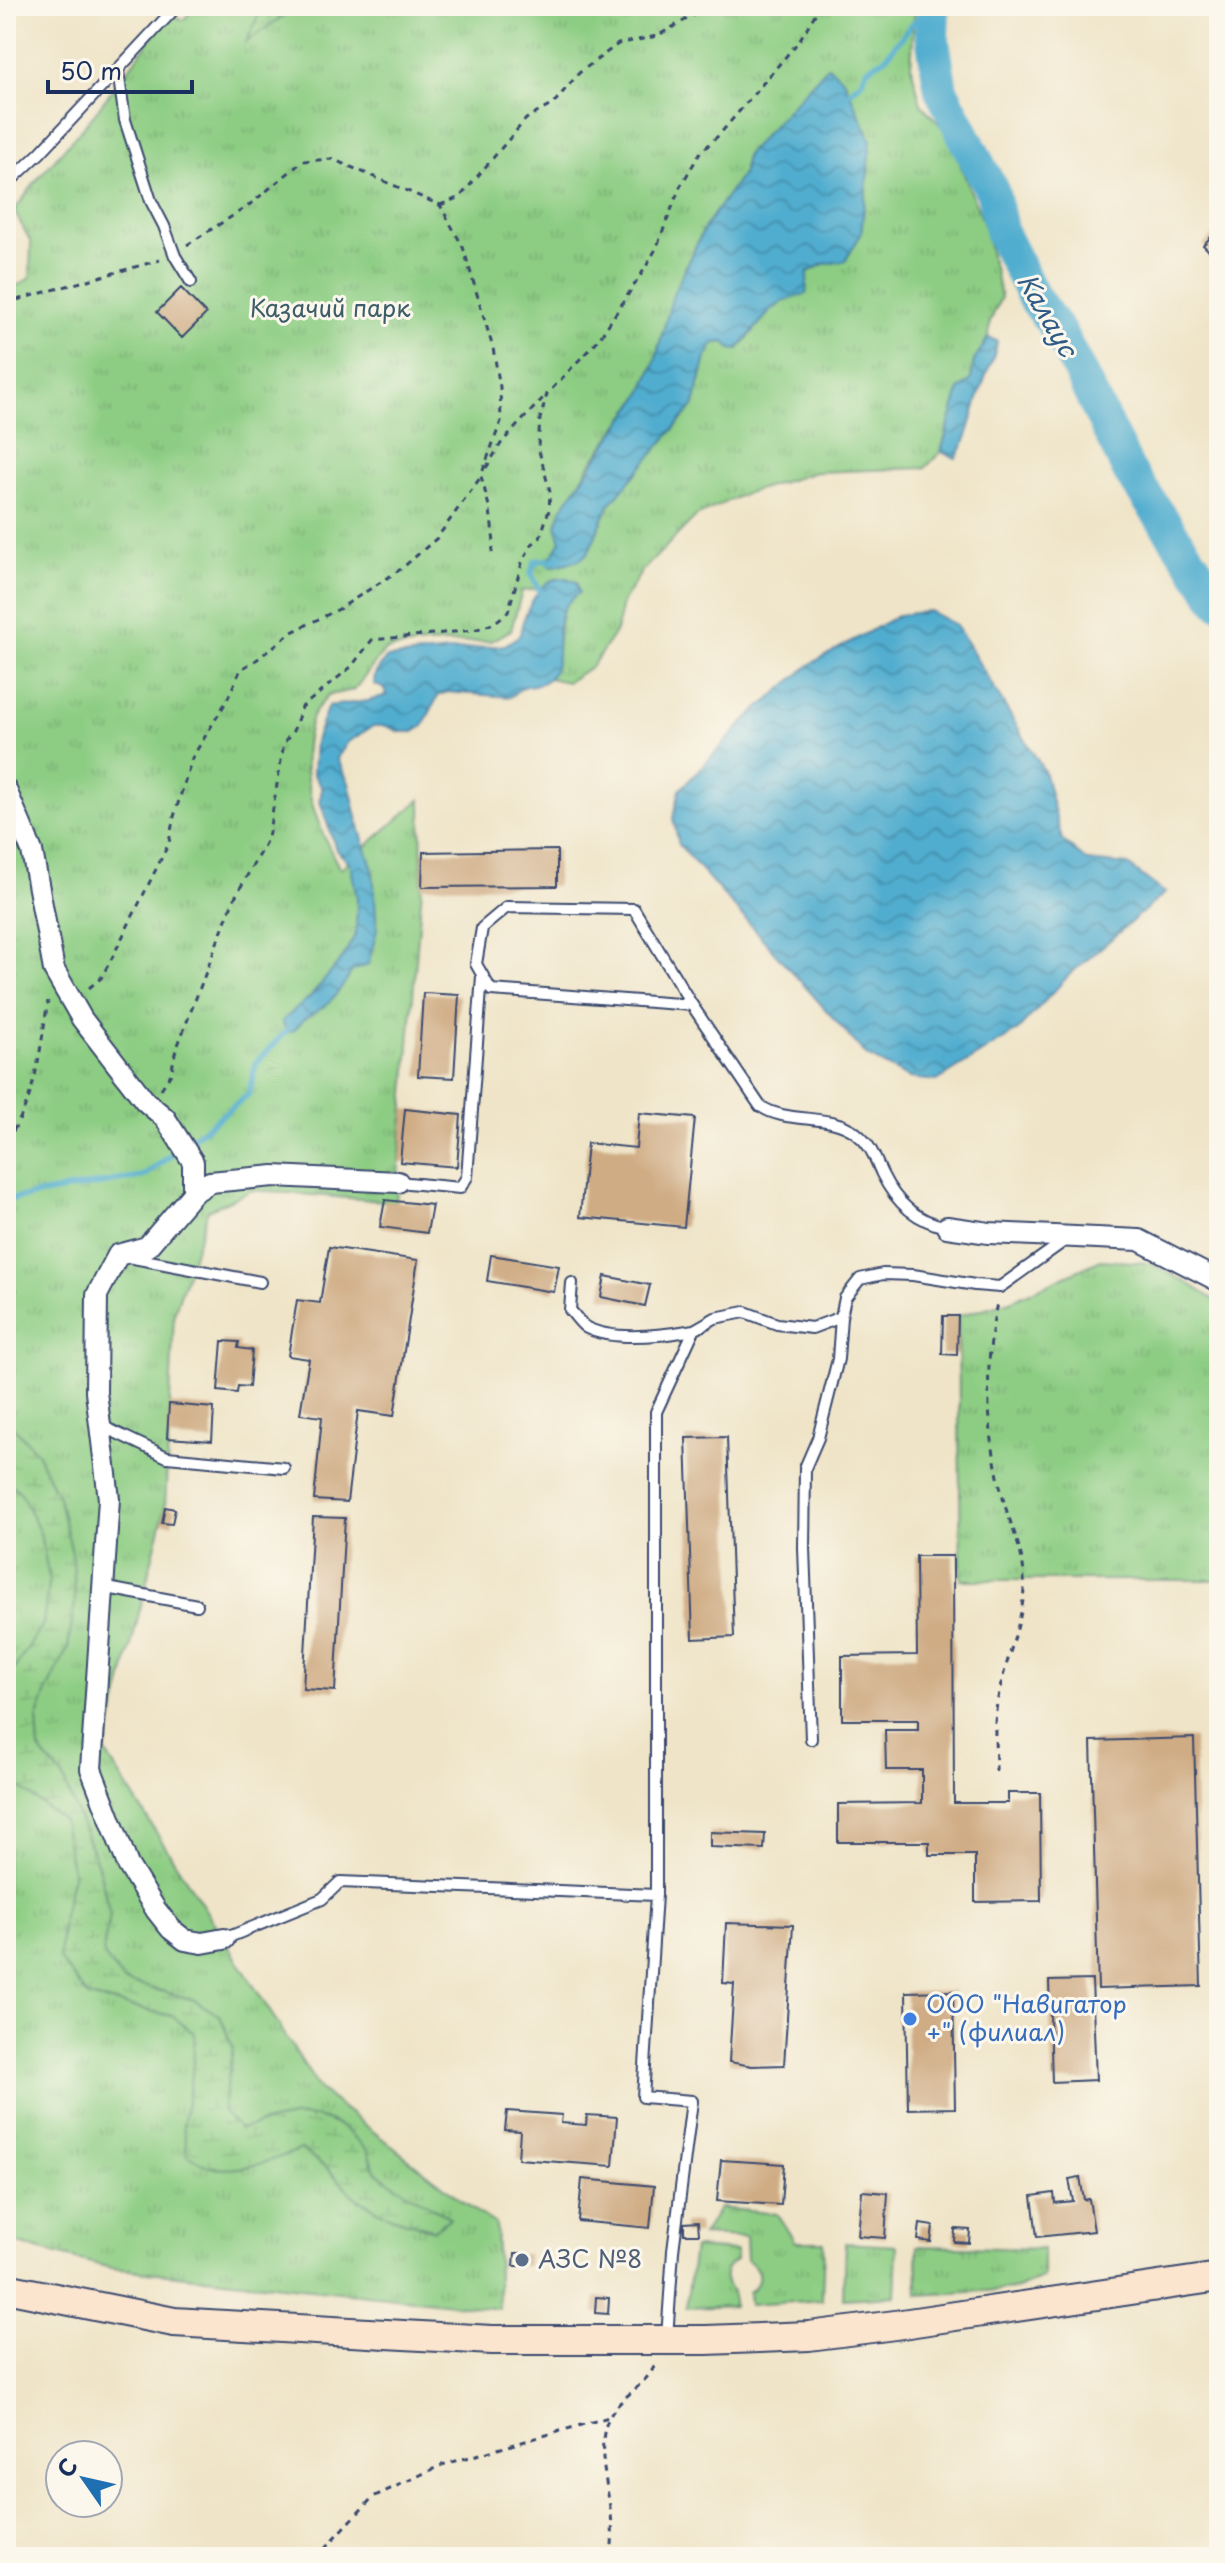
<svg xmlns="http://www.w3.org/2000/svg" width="1225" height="2563" font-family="'Playpen Sans',sans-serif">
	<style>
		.grass { fill: url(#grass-tufts); stroke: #547e70; stroke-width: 2; fill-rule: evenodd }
		.wetland { fill: url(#wetland-marsh); stroke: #547e70; stroke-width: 2 }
		.water { fill: url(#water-waves); stroke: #366e96; stroke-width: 2 }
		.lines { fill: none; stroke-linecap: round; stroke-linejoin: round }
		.stream { stroke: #51adcf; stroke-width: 6 }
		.river { stroke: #51adcf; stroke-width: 34 }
		.building { fill: #cfac84 }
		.service-casing { stroke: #3b4a6e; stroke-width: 14 }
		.minor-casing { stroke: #3b4a6e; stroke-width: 24 }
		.secondary-casing { stroke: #3b4a6e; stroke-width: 32 }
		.path { stroke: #3b4a6e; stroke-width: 3; stroke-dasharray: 6 6; stroke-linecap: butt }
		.service { stroke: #fff; stroke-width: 10 }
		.minor { stroke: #fff; stroke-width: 20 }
		.secondary { stroke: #fce5cf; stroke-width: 28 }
		.shop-dot { fill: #3f7fe0; stroke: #fbf7ec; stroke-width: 3 }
		.service-dot { fill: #5c6f8a; stroke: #fbf7ec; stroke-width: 3 }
		.labels { text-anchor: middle; stroke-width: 6; stroke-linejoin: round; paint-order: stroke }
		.park-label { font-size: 24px; fill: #3d5e69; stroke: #fbf7ec }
		.shop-label { font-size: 24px; fill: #366cbe; stroke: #fbf7ec; text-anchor: start }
		.service-label { font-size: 24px; fill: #4e5e75; stroke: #fbf7ec; text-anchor: start }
		.water-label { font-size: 26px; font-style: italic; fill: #2e5b86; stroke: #fbf7ec }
	</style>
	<defs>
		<pattern id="grass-tufts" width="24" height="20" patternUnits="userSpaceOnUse" patternTransform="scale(2)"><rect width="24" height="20" fill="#8dcd83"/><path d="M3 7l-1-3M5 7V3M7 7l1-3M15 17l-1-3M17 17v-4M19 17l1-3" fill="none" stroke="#79b074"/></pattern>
		<pattern id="wetland-marsh" width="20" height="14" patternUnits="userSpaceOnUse" patternTransform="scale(2)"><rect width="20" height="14" fill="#8dcd83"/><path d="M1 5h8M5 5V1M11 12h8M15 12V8" fill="none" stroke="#79b074"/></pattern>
		<pattern id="water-waves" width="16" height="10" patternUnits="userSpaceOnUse" patternTransform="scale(2)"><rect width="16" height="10" fill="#51adcf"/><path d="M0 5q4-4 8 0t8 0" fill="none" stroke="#428dab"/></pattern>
	</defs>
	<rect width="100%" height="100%" fill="#fbf7ec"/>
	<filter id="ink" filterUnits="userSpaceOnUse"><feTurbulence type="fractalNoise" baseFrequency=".0125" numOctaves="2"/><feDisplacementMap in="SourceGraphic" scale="16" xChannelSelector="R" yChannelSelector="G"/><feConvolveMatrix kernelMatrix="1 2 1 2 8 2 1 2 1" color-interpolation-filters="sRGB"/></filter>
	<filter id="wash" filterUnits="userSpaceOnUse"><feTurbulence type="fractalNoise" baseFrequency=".006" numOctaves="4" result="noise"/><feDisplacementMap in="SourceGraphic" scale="32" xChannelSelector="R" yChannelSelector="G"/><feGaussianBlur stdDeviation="1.8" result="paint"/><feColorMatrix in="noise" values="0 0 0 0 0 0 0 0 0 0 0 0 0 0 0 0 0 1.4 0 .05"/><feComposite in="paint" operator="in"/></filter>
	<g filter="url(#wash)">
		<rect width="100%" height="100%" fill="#efe4c7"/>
		<path class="grass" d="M195,6H915L911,66L921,104L947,132L983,222L1001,297L990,322L988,338L974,361L971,380L959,390L941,452L925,468L816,472L743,494L696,516L642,571L622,603L616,631L592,666L567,682L549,678C560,654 556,627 566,601L552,580L543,588L522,591L511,630L491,641L423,644L385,650L354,690L328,695C322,703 313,711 311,720C295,771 316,825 340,869L421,799L422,887L396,1202L252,1190L208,1210L174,1314L165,1507L105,1752L320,2090L478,2213L496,2224L499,2309L111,2268L6,2241V292L30,278L31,242L14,211L36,181L91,118L170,14L184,20ZM828,67L844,80L870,158L861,234L845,261L823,264L808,272L792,295L775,305L738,350L725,342L714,343L706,357L694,405L609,505L588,553L543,560L553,555L561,541L556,526L589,466L642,393L655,362L662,334L686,265L705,227L743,173L746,155Z
			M1101,1260L1148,1263L1185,1281L1219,1303V1580H961L958,1316L1010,1301Z
			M720,2208L777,2214L795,2242H824L822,2300L749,2305L748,2292C763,2284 761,2268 747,2260L746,2237L702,2235Z
			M845,2243L897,2246L895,2296L843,2299Z
			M917,2246L1043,2249V2277L1017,2289L918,2295Z
			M694,2248L736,2251V2260C722,2268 721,2282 733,2291V2306L686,2308Z"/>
		<path class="wetland" d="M263,6H292L286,14L246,42Z
			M608,6H661L625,22Z
			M6,1419L37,1452L59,1500L73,1557L75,1602L68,1648L49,1686L37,1719L39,1749L62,1776L98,1865L110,1915L102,1954L124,1981L194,2000L220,2016L233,2048L222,2111L240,2129C290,2116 327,2102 365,2149C371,2155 371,2165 376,2171C383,2180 437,2209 450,2218L434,2230L391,2217L356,2198L327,2168L301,2149C275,2159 244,2172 215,2168C206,2167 195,2159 187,2155L183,2125L192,2075L195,2034L172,2016L89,1997L59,1959L63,1916L73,1875L63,1820L6,1777V1682L43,1624L49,1578L40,1533L21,1493L6,1479Z"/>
		<path class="water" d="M828,66L844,80L871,140L861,234L845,261L823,264L808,272L806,294C773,298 758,327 737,350L731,349L725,342L714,343L706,357L694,405L609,505L588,553L579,560L551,567L543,560L553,555L561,541L556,526L563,507L642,393L655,362L673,294L705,227L743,173L746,155Z
			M988,338L997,341C996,355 990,364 985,378C974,404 972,434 956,458L941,452L959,390L971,380L974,361Z
			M566,578L577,582L579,593C543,616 568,657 549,678C542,685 534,685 526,686C520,688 515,693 510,697L447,692L438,696L423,726L414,732H400L387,726H373L348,742L337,758L349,783L360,830L373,870L377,930L368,965L352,971C344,985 333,1001 319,1010C308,1017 302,1019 295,1030L287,1033L282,1021L311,996L342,959L356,933L357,897L350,863L336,850L320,801L322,788L313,774L315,741L328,706L368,701L387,695L383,688L374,684L375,674L386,658L505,645L520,635C522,618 536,586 553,580C557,578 561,579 566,578Z
			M929,611L956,625L1044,771L1062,840L1087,861L1128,865L1165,893L1069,975L1017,1031L937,1081L909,1078L867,1056L679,845L673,818L680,790L750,716L812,663L899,615Z"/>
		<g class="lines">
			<path class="stream" d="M843,98L862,81L867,69L885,58L913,23L933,8
				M544,599L531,574L535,561L551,560
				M6,1200L144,1176L249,1094L256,1063L291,1026"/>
			<path class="river" d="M933,6L932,35L941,90L993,193L1002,234L1033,296L1061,335L1129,471L1219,602"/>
		</g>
		<g id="blocks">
			<path class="building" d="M1213,235L1219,241V261L1203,245Z
				M181,288L206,314L182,338L157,312Z
				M557,850V886L422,887L423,852Z
				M423,993L459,995L454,1078L418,1076Z
				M405,1109L461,1115L457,1167L400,1162Z
				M639,1113L695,1118L684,1227L580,1217L587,1143L636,1148Z
				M385,1200L432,1205L427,1233L380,1227Z
				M329,1247L418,1260L394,1416L358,1411L347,1502L314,1500L322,1417L300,1414L309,1359L288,1356L297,1300L320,1303Z
				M491,1255L559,1266L554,1292L487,1281Z
				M605,1276L650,1285L645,1306L601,1297Z
				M943,1316H958L957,1355L942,1354Z
				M222,1341L239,1342L238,1348L252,1350L249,1387L238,1386L237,1393L218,1391Z
				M169,1404L214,1408L212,1441L167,1438Z
				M727,1437L734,1637L693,1639L686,1438Z
				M165,1507L175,1509L172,1524L162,1523Z
				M313,1517L345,1518L335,1691L303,1689Z
				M916,1556H953L954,1803H1008V1793H1040L1041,1901L975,1902V1855H929V1842H838V1804L922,1803V1770H886L885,1730H918V1720H842V1656L917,1655Z
				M1194,1738L1201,1986L1098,1989L1091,1741Z
				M710,1832L765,1834L764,1849L710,1847Z
				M726,1923L793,1925L784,2065L752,2066L729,2062L734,1984L723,1983Z
				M1092,1980L1096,2080L1052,2082L1049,1981Z
				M953,1991L955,2108L908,2109L906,1992Z
				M507,2111L562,2115L561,2123L586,2125L587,2115L617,2117L613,2166L518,2159L520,2131L505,2130Z
				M721,2160L784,2164L781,2205L717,2201Z
				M1080,2177L1084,2200L1089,2199L1094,2231L1037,2237L1032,2196L1054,2193L1055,2203L1073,2201L1069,2179Z
				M582,2179L654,2186L650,2228L578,2221Z
				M862,2191L888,2193L885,2238L858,2236Z
				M698,2222L699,2234H684V2223Z
				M920,2224L933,2226L931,2242L918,2240Z
				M955,2229L970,2230L969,2243L954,2242Z
				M515,2253H528V2266H514Z
				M596,2297L609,2298L608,2314L595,2313Z"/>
		</g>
	</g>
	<g filter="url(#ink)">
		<use href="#blocks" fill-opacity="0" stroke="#3b4a6e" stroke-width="2"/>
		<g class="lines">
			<g class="service-casing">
				<path id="service" d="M118,71L125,120L151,201L164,226L175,256L191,282
					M6,185L40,153L177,6
					M692,1005L491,990L476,964L482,928L507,907L634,909L692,1005L760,1106C788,1125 829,1112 856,1133C872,1146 874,1157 882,1174C896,1203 916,1221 947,1227
					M398,1182L460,1188L467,1177L482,976
					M128,1257L260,1282
					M572,1283L570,1310C575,1315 581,1325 587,1328C615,1342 665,1335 694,1330
					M102,1426L167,1457L284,1468
					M102,1587L197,1605
					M811,1739L804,1548L805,1468L818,1438L838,1359L841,1317L845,1298L860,1279L883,1274L913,1275L975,1285L1000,1287L1067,1239
					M1219,1848V1862
					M656,1895V1412L694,1330L715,1318L745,1312L777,1324L812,1328L841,1317
					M224,1939L322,1899L340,1882L656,1895L643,2097L692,2101L673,2251L667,2338"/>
			</g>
			<g class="minor-casing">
				<path id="minor" d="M6,790L32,851L54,970L82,1019L145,1101L165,1118L193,1162V1193L147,1247L118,1255L97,1295L96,1392L109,1499L91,1769L128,1865L156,1910L171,1929L185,1940L202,1943L224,1939
					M193,1193L210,1182L274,1176L398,1182
					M947,1227L989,1233L1139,1240L1219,1281"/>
			</g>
			<g class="secondary-casing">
				<path id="secondary" d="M6,2288L174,2322L492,2340H706L809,2336L895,2325L1219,2277"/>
			</g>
			<path class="path" d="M440,205L460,197L526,119L553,104L579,73L618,44L657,36L710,6
				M187,245L248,206L303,161L332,159L440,205L463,247L493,348L500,387L501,421L481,476L490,510L494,543L491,557
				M6,303L160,260
				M486,468L502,442L544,397
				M89,988L101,978L113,956L169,843L173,820L192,758L226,702L241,669L255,661L292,632L339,609L401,569L437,538L480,478
				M161,1089L171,1074L175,1053L233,901L268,838L284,743L293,731L302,707L351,667L372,640L474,630L493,624L508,612L522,563L531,545L540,538L549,510L550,492L538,447L540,419L547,394L599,339L644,270L656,249L680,187L700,153L719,135L799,41L820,6
				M6,1141C36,1102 40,1049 48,1001
				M996,1771C996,1749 993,1725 997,1704C1003,1663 1026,1619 1024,1579C1024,1552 1011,1527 1004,1502C987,1438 983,1368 997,1303
				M317,2557L373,2497L442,2465L609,2417
				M610,2557C621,2513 589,2453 610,2416C621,2396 646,2385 655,2365"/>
			<use href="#service" class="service"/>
			<use href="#minor" class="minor"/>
			<use href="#secondary" class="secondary"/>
		</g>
	</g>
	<circle class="shop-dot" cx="910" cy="2019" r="8"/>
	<circle class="service-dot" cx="522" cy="2260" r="8"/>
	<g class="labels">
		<g class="park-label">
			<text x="330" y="317">Казачий парк</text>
		</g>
		<g class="shop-label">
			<text x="926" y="2013">ООО "Навигатор<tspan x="926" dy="28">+" (филиал)</tspan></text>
		</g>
		<g class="service-label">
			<text x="538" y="2268">АЗС №8</text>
		</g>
		<g class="water-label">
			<text transform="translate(1047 315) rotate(60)" y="9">Калаус</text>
		</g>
	</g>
	<rect width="1225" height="2563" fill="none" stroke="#fbf7ec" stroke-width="32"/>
	<g transform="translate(84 2479) rotate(304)"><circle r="38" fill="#fbf7ec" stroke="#a1a7b3" stroke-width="2"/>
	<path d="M0-6L14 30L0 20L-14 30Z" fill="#1f6fb2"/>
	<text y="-12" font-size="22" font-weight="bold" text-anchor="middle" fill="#1b2f5e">С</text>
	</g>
	<path d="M48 80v12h144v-12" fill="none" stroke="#1b2f5e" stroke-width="4"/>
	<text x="60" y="80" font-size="24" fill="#1b2f5e" stroke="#fbf7ec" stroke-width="6" paint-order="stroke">50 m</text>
</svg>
